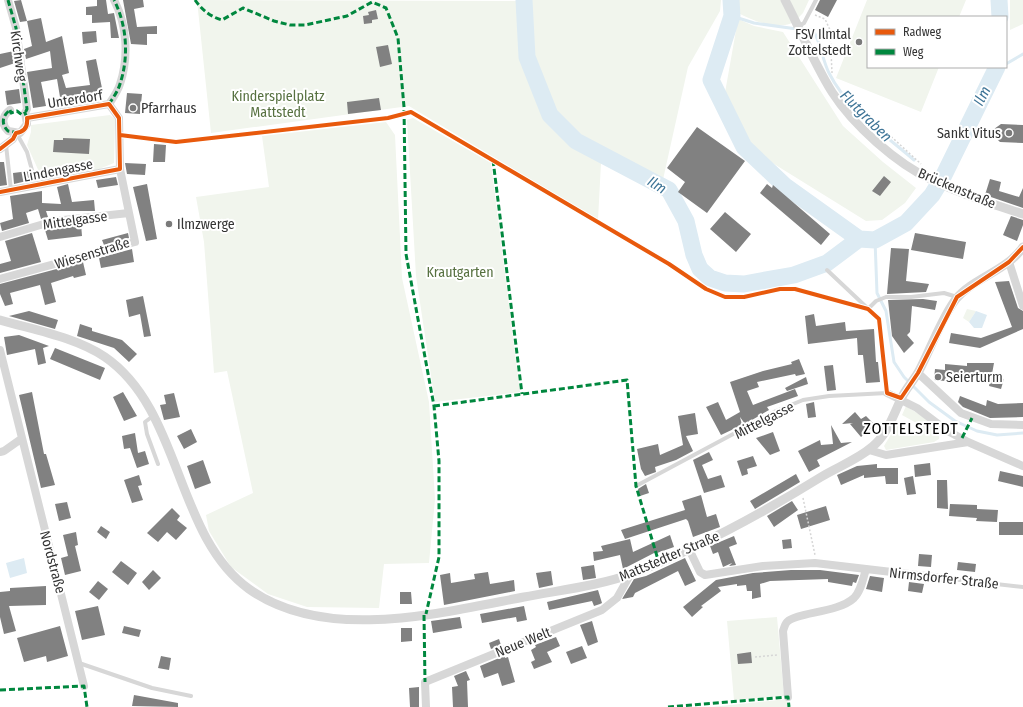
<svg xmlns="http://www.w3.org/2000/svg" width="1023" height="707" font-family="'Fira Sans Condensed',sans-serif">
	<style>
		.green { fill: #f1f5ed }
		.water { fill: #ddebf3 }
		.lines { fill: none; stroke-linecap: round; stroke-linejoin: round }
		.stream { stroke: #ddebf3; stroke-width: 3 }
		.river { stroke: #ddebf3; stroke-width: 17 }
		.building { fill: #818181 }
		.path { stroke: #d6d6d6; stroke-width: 1.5; stroke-dasharray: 2 2; stroke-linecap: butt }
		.service { stroke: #d7d7d7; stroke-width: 4 }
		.minor { stroke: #d7d7d7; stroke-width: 8 }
		.tertiary { stroke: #d7d7d7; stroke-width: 9 }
		.quiet { stroke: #00873e; stroke-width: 3; stroke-dasharray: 6 3; stroke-linecap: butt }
		.cycleway-casing { stroke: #fff; stroke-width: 6 }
		.cycleway { stroke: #e8590c; stroke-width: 4 }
		.poi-dot { fill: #7a7a7a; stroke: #fff; stroke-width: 1.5 }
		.labels { text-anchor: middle; stroke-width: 4; stroke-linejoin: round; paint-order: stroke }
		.poi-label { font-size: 14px; fill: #333; stroke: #fff; text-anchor: start }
		.street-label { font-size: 14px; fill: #333; stroke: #fff }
		.park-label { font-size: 14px; fill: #56703f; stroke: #fff }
		.water-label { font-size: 15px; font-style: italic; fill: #3f7597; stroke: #fff }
		.quarter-label { font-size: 16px; letter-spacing: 1px; fill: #000; stroke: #fff }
	</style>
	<rect width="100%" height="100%" fill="#fff"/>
	<path class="green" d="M197,0L516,1L526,57L549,116L576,143L599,156L601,163L598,220L409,106L211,133Z
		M527,0H721L720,11L688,67L662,184L577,139L552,114L530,57Z
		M736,0H781L792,23C774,30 754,21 738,13Z
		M790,0H809L803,13L797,19Z
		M867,0H966L959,17H868V67H939L921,112L836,78Z
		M1010,0H1023V24L1010,30Z
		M738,19L754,26L783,32L843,126L883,162L916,188L905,203L882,220L866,221L745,146L723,104Z
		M110,115L115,119L114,163L94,171L40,174L27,145L31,132V125Z
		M413,118L491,163L520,392L435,402L416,276L407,120Z
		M386,122L395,135L402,278L429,402L435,499L429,563L384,564L379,608L307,607L268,594L231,567L209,531L206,515L253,493L227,371L214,373L204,242L196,197L269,187L262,136Z
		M967,309L976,311L969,322L963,318Z
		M906,406C916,413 942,425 939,439L934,442L886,450L884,446L898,423L901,424L900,428L914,435L920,425L902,415Z
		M777,617L784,696L734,700L727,621Z
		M787,699L788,707H711Z"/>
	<path class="water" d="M976,311L987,315L982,328H974L969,322Z
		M24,558L27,573L10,578L6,563Z"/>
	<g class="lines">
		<path class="stream" d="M732,16L754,23L797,29
			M802,30H813C821,43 822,59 829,73C847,109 884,134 914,160
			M1006,64L1023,54
			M996,69L1000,67
			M875,240L877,293L886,311L894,362L904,377L929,402L955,421L977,431L997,435L1023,433"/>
		<path class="river" d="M524,0L527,57L550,115L576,141L669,190L686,221L694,255L700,269L710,278L725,283L744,284L794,275L827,263L859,239
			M731,0L732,16L711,80L744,147L785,186L859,239L875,240L906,223L932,195L943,177L997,67
			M999,0L1000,17"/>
	</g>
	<path class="building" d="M21,0L27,21L41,18L46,42L62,36L69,73L62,75L66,88L90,85L86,61L96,59L103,93L79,101L61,103L57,79L41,82L46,106L33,108L27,72L52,68L50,51L26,59L24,49L32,46L27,21L20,22L14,1Z
		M97,0H106L108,14L114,13L119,38H111L110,22L92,23V15H86V7L97,6Z
		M123,0H143L144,7L134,9L137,27L157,26V34H147V45L131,44Z
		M820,0H837L828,17L815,10Z
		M376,10L378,19L372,20V23L364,24L363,16L369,15L368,12Z
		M96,31L97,42L83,44L82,32Z
		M388,45L392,64L380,67L376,47Z
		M14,51L15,63L0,68V54Z
		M19,89L21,103L7,105L5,91Z
		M127,93L142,94L140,114L125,113Z
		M379,98L381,110L348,114L347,102Z
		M1001,124L1023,125V143L1000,142L994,136V129Z
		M697,127L745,161L707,213L678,192L685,182L667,168Z
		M63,138L90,139L89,154L53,152L54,140H63Z
		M154,144L166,145L165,162H153Z
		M0,162H4L7,185L0,186Z
		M125,163L146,164L145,175L127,174Z
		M29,171L31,180L14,184L13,173Z
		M884,176L891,182L880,196L872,191Z
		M116,177L118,185L98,188L96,180Z
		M990,179L1001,182L999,191L1019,197L1023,188V208L985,195Z
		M68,184L72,202L94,200L95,211H46L48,217L41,219L38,209L26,213L29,223L2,231L0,223L13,219L10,196L42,191V203L61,204L57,187Z
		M147,184L157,239L146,241L133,187Z
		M767,184L772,188L773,185L830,234L821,245L760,193Z
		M725,212L751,234L736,252L710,229Z
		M1011,216L1023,220V225L1017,241L1003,235Z
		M81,224L82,236L48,240L45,230Z
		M32,233L41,262L0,273V264L11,261L5,241Z
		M128,233L129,238L104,245L102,240Z
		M915,233L966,242L963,259L911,250Z
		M891,248L909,249L906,281L929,284L926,292L887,294Z
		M132,249L134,262L101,268L99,258Z
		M83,262L86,275L74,278L73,276L51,283L56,302L45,305L40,285L10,293L13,304L5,306L0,294V284Z
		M1009,281L1018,308L1023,311V329L980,348L949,343L951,333L981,338L1012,327L995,282Z
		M143,296L151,336L144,337L140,314L129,317L126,300Z
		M923,299L937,301L935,310L912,306L910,332L907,335L914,343L904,353L892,336L888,300Z
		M29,311L58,320L55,329L9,316Z
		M814,314L816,326L845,322L846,331L874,329L876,362H878L880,382L866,383L863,355H858L857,338L808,344L805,316Z
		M80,324L92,328V331L122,340L137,354L129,362L114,348L77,336Z
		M19,335L49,346L43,348L46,363L38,365L35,349L7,355L4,337Z
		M55,348L105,368L100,380L50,359Z
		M799,359L805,374L796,376L795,374L757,382L759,387L747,391L753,405L795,389L798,396L767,407L769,410L745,424L740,417L742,425L721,435L706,407L718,402L726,420L740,412L730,382L763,371L792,364L791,362Z
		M967,363H994L992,374H966L963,381L946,377L945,381L934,380L935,369L945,370V364L967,366Z
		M833,365L836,390L827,391L824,366Z
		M991,376L1004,379L1001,389L989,386Z
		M806,377L808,384L787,391L785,388Z
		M32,392L44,454H46L55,485L41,488L19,395Z
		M123,392L137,416L124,421L113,397Z
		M174,393L180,417L164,420L160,405L166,404L164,395Z
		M960,396L986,406L987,400L998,404L1023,403V417L990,418L963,407L958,402Z
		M814,402L816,417L808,418L806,404Z
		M855,412L861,419L866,416L875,425L861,437L850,424L853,423L842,424Z
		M695,413L698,434L686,436L693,451L676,460L655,467L656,472L645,476L641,469L637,449L658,444L660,455L683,445L678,416Z
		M831,425L841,443L852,442L817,460L820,466L809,472L798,451L820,440L821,445L833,444Z
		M191,429L197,442L184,449L177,436Z
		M773,432L780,451L770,455L756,438Z
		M135,433L138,453L145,451L149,464L137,468L130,448L124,449L122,436Z
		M709,452L713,460L702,465L708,479L721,475L725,487L704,493L693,460Z
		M753,456L757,466L747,469L748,474L742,476L737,461Z
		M203,460L211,483L195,489L187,466Z
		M930,463L931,475L915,477L914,465Z
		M877,464V468H898V484H886L885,476L864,478V475L841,485L837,475L857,466Z
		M1000,471L1023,476V487L998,481Z
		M796,474L800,482L755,509L750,501Z
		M139,475L142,485L138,486L143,500L132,503L124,480Z
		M913,476L916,494L907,495L904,478Z
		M937,480H947L948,509L937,508Z
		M646,484L649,493L640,496L638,489Z
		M701,495L707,517L716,514L720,527L693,537L688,521L686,519L625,539L621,530L685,510L682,501Z
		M792,501L798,510L774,527L767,516Z
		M67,502L71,518L59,521L55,504Z
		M950,504L977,505V509L998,510L997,522L976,521L977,518L949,516Z
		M826,506L830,520L801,529L797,515Z
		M172,508L180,516L177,520L187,528L176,540L167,532L158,542L147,533Z
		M999,522H1023V535H999Z
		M101,526L110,532L106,539L97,532Z
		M76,532L78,545L75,546L81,571L65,575L61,558L68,556L63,535Z
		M670,535L674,547L657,553L656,552L623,569L620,555L594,561L593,552L603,551L601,546L630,539L633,552Z
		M734,536L737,544L729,547L736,565L729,566L732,563L723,567L718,552L713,554L710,546Z
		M791,539L792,548L783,549L782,540Z
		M919,554L932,555L931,567L918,566Z
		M685,558L696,581L685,586L678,571L635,593L633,597L622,599L634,579L646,576Z
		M121,561L137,573L128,585L112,572Z
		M958,562L976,564L975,572L957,570Z
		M594,565L596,578L583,580L581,567Z
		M153,570L161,578L149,590L142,582Z
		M791,570H820L859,575L856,583L853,582L852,586L828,582V579L770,581L760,584L761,597L752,599V591H747L746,585L737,586V584L718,587L721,591L701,606L703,607L692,617L683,607L716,580L753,573Z
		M551,571L553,585L539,588L536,573Z
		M488,572L490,584L514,580L515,591L444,605L440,575L450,573L451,583L475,579L474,574Z
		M870,576L884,578L882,592L866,589Z
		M98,581L108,589L99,600L89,592Z
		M909,582L924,584L922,593L908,591Z
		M46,586V605L9,606L16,631L4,634L0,617V592L10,591V588Z
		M598,590L602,603L600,604L594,606L592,601L549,610L547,602Z
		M400,592H411L412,604H400Z
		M98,606L105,635L82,640L75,611Z
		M524,606L527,620L517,622L516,617L482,623L480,614Z
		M460,617L462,628L433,633L431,621Z
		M592,621L598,642L588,646L580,625Z
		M60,626L68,656L47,662L46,656L24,662L17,638Z
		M124,626L141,630L139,637L122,633Z
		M401,628H412V641L401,642Z
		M556,637L560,646L547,652L552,662L534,669L531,662L535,660L531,650L536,647L535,645Z
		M499,639L501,645L491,649L489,643Z
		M582,646L587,658L571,664L566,652Z
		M751,652L752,663L738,664L737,654Z
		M161,656L171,658L169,670L158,668Z
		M504,656L505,658L508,657L515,682L502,686L498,673L484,678L480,666Z
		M466,671L470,680L467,681L468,707H453L452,687L458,686L454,676Z
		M419,687V707H410L409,688Z
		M134,695L178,703V707L132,706Z"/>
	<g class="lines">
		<path class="path" d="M815,15L825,19L830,30L832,73
			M847,96L921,164
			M803,498L815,555
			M755,657L777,655"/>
		<path class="service" d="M799,26L804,23L816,0
			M17,134L27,152L36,185
			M120,135L168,142
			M6,145L11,190
			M868,309L876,301L886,297H911L944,293L957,297
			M153,416L145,422L147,434L158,464
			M636,486L776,411L803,400L829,396L887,393L879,319L827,270
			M943,578L1023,587
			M79,663L152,688L191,696"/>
		<path class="minor" d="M8,0L16,28L27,109L25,113L27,124L20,133L8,131C1,124 2,116 10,110
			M109,104C113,98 118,91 120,84C129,57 127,25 114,0
			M0,149L13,139L16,133
			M0,192L120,169
			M0,237L54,221L129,213
			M1009,262L1023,306
			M0,279L135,242L120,169L119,118L109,104L27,118
			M0,350L84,686
			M918,373L961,413L991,424L1023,425
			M887,393L917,408L946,430L968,442L1023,466
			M869,450L886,455L968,442
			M0,452L4,451L21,439
			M689,549L700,572L705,575L763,566L815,563L943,578
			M788,697L783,631C784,628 785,624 787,622C797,612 838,613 854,598C861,591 863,579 866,569
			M426,707L425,682L602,610L617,598L630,575"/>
		<path class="tertiary" d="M785,0C801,31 814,63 832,92C853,125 897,164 932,180C961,194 992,204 1023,214
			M0,320C34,330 75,337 105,357C182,410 175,536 249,589C325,643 440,613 524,597C560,590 599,586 634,573C699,548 761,514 821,477C837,467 857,460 872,447C888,434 893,415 902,397C907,387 915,379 920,369C930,350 943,315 956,299C973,278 1007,271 1023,247"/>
		<path class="quiet" d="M8,0L16,28L27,109L25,113
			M195,0C202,10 211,17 222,20L243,8L274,21L290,25H305L347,16L372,2L386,8L398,38L404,107L406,254L434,406L439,461V557L426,614
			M109,104C113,98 118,91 120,84C129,57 127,25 114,0
			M10,110L11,113L17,111L22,115L25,113L28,120L26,128L20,133L8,131C1,124 2,116 10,110Z
			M493,160L522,394
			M434,406L627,380L636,486L659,563
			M962,438L972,418
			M424,615L425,682
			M0,690L84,686L87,707
			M668,707L788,697L789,707"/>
		<g class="cycleway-casing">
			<path id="cycleway" d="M120,135L176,142L388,118L411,112L669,264L706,289L725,297H744L780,289H795L868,309L879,319L887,393L901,398L918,373L957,297L1009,262L1023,247
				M0,149L13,139L16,133C24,132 28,127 27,118L109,104L119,118L120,169L0,192"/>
		</g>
		<use href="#cycleway" class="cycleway"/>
	</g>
	<g class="poi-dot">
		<circle cx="859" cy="42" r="4"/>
		<circle cx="133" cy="108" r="4"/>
		<circle cx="1009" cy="133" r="4"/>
		<circle cx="169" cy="224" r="4"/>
		<circle cx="938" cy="377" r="4"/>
	</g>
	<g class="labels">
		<g class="poi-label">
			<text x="851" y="39" text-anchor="end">FSV Ilmtal<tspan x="851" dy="16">Zottelstedt</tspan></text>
			<text x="141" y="113">Pfarrhaus</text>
			<text x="1001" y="138" text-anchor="end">Sankt Vitus</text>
			<text x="177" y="229">Ilmzwerge</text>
			<text x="946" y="382">Seierturm</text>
		</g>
		<g class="street-label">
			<text transform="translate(19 56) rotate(82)" y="5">Kirchweg</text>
			<text transform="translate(75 99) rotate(-9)" y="5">Unterdorf</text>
			<text transform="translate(58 170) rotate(-11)" y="5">Lindengasse</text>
			<text transform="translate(957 188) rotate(23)" y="5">Brückenstraße</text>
			<text transform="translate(75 220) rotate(-8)" y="5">Mittelgasse</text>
			<text transform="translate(92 253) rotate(-17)" y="5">Wiesenstraße</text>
			<text transform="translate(764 420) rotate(-27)" y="5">Mittelgasse</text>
			<text transform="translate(669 556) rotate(-23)" y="5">Mattstedter Straße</text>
			<text transform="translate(53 562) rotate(75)" y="5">Nordstraße</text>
			<text transform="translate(944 578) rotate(6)" y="5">Nirmsdorfer Straße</text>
			<text transform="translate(523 642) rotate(-22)" y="5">Neue Welt</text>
		</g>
		<g class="park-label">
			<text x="278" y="101">Kinderspielplatz<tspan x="278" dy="16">Mattstedt</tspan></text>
			<text x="460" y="277">Krautgarten</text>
		</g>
		<g class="water-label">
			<text transform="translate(982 96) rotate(-63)" y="5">Ilm</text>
			<text transform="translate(866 116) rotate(45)" y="5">Flutgraben</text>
			<text transform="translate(657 185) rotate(32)" y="5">Ilm</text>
		</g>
		<g class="quarter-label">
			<text x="911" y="434">ZOTTELSTEDT</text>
		</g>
	</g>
	<rect x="867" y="16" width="140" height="52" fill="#ffffff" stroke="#adadad"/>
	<rect x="875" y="29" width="20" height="6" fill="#e8590c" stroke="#adadad"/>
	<text x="903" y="36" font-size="12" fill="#333333">Radweg</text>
	<rect x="875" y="49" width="20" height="6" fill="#00873e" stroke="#adadad"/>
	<text x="903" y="56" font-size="12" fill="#333333">Weg</text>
</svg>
